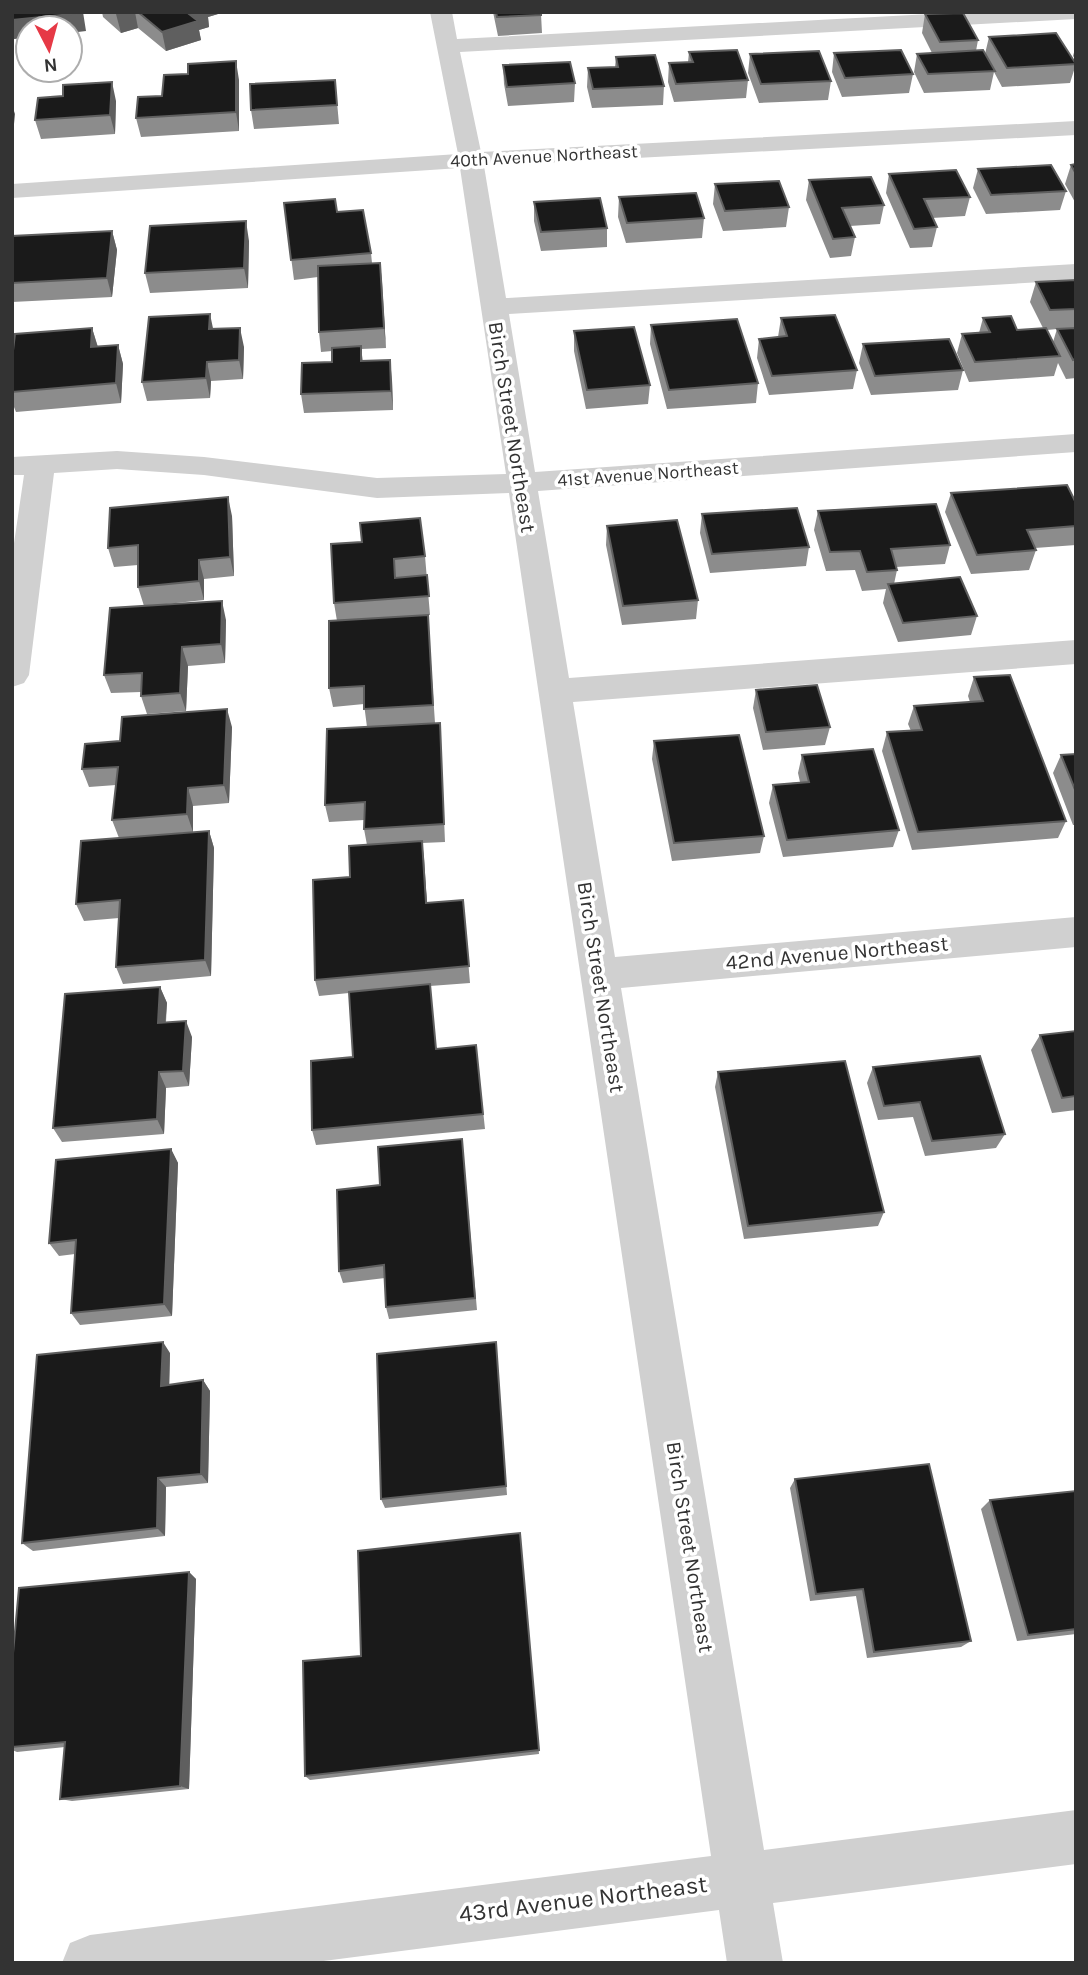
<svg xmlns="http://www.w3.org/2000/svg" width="1088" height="1975" font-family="Karla,sans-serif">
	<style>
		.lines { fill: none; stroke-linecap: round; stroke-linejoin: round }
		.minor { fill: #d0d0d0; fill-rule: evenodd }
		.wall { fill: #8c8c8c; fill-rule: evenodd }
		.shaded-wall { fill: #5f5f5f }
		.building { fill: #1a1a1a; stroke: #5f5f5f; stroke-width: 2 }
		.labels { text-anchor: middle; stroke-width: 7; stroke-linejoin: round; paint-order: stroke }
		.far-street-label { font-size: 18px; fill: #333; stroke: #fff }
		.street-label { font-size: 21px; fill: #333; stroke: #fff }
		.near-street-label { font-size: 24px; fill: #333; stroke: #fff }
	</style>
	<rect width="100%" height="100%" fill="#fff"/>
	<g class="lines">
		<path class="minor" d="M430,12H452L457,39L968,12H1076V19L460,52L481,152L1076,121V135L484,166L506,298L1076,264V280L509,314L535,472L1076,434V452L538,491L569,678L1076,640V664L573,702L615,957L1076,917V947L621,988L764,1850L1076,1810V1864L773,1903L783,1963H727L719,1910L308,1963H62L70,1943L90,1935L711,1856L509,493L377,498L204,475L117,469L54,473L29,675L24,683L12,687V557L24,475H12V457L117,451L204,457L377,478L506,474L460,168L12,198V184L458,154Z"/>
	</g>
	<path class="wall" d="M102,12H217L218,14L208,17L209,27L199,30L201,40L166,51L138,28L121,33L103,17Z
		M493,12H546V14H541L542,33L498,36Z
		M925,14L978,40L976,51L985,54L989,37L1076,64L1070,83L1002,87L994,72L990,90L924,93L914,72L917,54L932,53L922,33Z
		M1076,45V60L1073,56Z
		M689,52L748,80L746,98L674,102L668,82L669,63L688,62Z
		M834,53L913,74L909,93L842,97L832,72Z
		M750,54L831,81L828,100L759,103L748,73Z
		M616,57L664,86L663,105L592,108L587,87L588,68L615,67Z
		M503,65L575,83L574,102L508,106L504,84Z
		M239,80V131L141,137L136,118L162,96Z
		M335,80L339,124L254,129L251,110Z
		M116,101L115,134L41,139L35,120Z
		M1076,164V204L1065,184L1071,165Z
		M978,169L1066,191L1060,210L986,214L973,188Z
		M889,174L970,197L965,216L932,218L937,227L932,247L910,248L886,193Z
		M809,180L884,205L880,224L850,226L855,237L851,256L830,258L806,200Z
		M715,184L789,207L786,227L723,231L713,204Z
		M619,197L704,218L702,238L626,243L618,217Z
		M534,202L607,228V247L541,251L534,221Z
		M284,203L337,212L371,253L372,263H380L386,348L361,349L363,361L392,380L393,410L304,413L301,394L332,362V351L321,352L319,332L318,277L294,280Z
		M112,231L117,250L112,297L12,302V236Z
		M249,241L248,288L150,293L145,273Z
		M1076,280V378L1066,379L1058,363L1054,376L969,382L957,353L962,334L979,333L983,318L1017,330L1043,328L1030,302L1036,282ZM1057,329L1053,342L1047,330Z
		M781,318L857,370L853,389L769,395L757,358L759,339L778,337Z
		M651,325L758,383L756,403L667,409L650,344Z
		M92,328L98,347L118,345L123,364L121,403L16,412L12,402V359Z
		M213,329L244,347L243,379L211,381L210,398L147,401L142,382Z
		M574,331L650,385L648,404L586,409L574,351Z
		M863,344L963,370L958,390L871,395L859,363Z
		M951,493L1076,526V545L1035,548L1036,550L1029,570L971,574L945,512Z
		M818,511L950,545L945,564L896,567L897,570L894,584L977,616L971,635L898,642L883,603L886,589L862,591L855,570L826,571L814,530Z
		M702,514L809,547L806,566L710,573L700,533Z
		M232,516L234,576L204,579V600L148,606L226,620L225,663L188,666L186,711L147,714L141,696V692L111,693L104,675L144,606L138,587V565L114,567L108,548Z
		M607,526L698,600L696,619L622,625L606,545Z
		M331,544L425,556L430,615L399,617L429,634L435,723H440L445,842L422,843L427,903L463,900L470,983L430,986L436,1049L476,1045L485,1129L316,1145L312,1130L353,1057L349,993L319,996L315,980L350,877L367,845L364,829V820L329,822L325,805L367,727L364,704L333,707L329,688L337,621L334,603Z
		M974,677L1066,821L1058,838L912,850L882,751L887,732L911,731L908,724L914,706L970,702L968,696Z
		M756,690L830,727L825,745L763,750L753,708Z
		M232,727L229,803L193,806V832L119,838L112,820L116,785L89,787L82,769L120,741Z
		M654,741L764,836L760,853L672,861L652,759Z
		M1076,754V825H1073L1053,773L1061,755Z
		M802,755L899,830L893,847L783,857L769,803L773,785L800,782L798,773Z
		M209,831L214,848L211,976L123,984L116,967L119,918L84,921L76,904Z
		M160,987L167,1003L166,1022L192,1037L189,1086L166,1088L164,1134L62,1142L53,1128Z
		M1076,1031V1110L1052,1113L1031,1050L1040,1035Z
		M873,1067L1005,1134L996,1148L925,1156L913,1117L878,1120L867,1083Z
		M718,1072L884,1212L878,1226L744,1239L715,1087Z
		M462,1139L477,1310L389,1319L386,1307L385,1278L343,1283L339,1271L380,1185Z
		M171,1149L178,1163L172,1316L80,1325L71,1313L75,1254L59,1256L49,1243Z
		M496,1342L507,1495L385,1508L381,1499Z
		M170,1353L169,1385L203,1380L210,1391L208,1483L166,1487L165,1536L33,1551L22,1543Z
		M795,1479L971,1641L961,1647L867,1658L856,1596L810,1601L790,1488Z
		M1076,1491V1634L1017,1641L981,1509L990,1500Z
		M520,1533L539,1754L310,1780L305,1776Z
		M189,1572L196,1579L189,1789L72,1801L60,1799L65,1747L17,1752L12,1750V1664Z"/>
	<path class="shaded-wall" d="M83,12L86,31L70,33V28H28V38L14,39L12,32V20Z
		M123,12H135L138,28L121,33L116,14Z
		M193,12H217L218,14L208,17L209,27L199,30L201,40L166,51L162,32L189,14Z
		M236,61L239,80V131L236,112Z
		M112,82L116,101L115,134L110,115Z
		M12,105L15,114L13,134L12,130Z
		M246,221L249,241L248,288L244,268Z
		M112,231L117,250L112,297L107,278Z
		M380,263L382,282L386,348L384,328Z
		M210,314L214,333L209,329Z
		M92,328L98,348L91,347Z
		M240,328L244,347L243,379L239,360Z
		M118,345L123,364L121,403L116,383Z
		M390,360L392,380L393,410L391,391Z
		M207,362L211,381L210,398L206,378Z
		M228,497L232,516L234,576L230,557Z
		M199,560L204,579V600L199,581Z
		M222,601L226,620L225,663L221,644Z
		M182,647L188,666L186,711L180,693Z
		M227,709L232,727L229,803L224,785Z
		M188,788L193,806V832L187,814Z
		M209,831L214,848L211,976L205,960Z
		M422,841L424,858L428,920L426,903Z
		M160,987L167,1003L164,1039L158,1023Z
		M186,1021L192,1037L189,1086L183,1071Z
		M159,1072L166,1088L164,1134L157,1119Z
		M171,1149L178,1163L172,1316L164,1304Z
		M163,1342L170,1353L169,1396L161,1386Z
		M203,1380L210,1391L208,1483L201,1474Z
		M158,1478L166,1487L165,1536L157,1528Z
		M189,1572L196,1579L189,1789L180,1786Z"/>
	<path class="building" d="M12,12H82V13L12,20Z
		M138,12H193L189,14L198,21L162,32Z
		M496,12H541V15L497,17Z
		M963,13L978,40L940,42L925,14Z
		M1056,33L1076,64L1007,68L989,37Z
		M737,50L748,80L676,84L669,63L693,62L689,52Z
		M901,50L913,74L845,78L834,53Z
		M983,50L995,71L928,74L917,54Z
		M819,51L831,81L761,84L750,54Z
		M655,55L664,86L593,89L588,68L618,67L616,57Z
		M236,61V112L136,118L138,97L162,96L164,75L188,74V64Z
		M570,62L575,83L507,87L503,65Z
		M335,80L337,105L251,110L250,84Z
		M112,82L110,115L35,120L38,98L63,96V85Z
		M1076,164V174L1071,165Z
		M1051,165L1066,191L991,195L978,169Z
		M956,170L970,197L924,199L937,227L914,229L889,174Z
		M871,177L884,205L842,208L855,237L833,239L809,180Z
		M779,181L789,207L725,211L715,184Z
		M696,193L704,218L627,223L619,197Z
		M600,198L607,228L541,232L534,202Z
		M335,199L337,212L363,210L371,253L291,260L284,203Z
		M246,221L244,268L145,273L150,226Z
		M112,231L107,278L12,283V236Z
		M380,263L384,328L319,332L318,266Z
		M1076,280V309L1050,310L1036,282Z
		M210,314L209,329L240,328L239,360L207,362L206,378L142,382L149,317Z
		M835,315L857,370L772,376L759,339L787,336L781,318Z
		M1011,316L1017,330L1046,328L1060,356L975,362L962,334L990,332L983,318Z
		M737,319L758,383L669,390L651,325Z
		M634,327L650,385L587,390L574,331Z
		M92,328L91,347L118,345L116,383L12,392V359L15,334Z
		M1076,328V359L1073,360L1057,329Z
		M949,339L963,370L875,376L863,344Z
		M361,346V361L390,360L391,391L301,394L302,363L332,362V348Z
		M1067,485L1076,503V526L1027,530L1036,550L977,555L951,493Z
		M228,497L230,557L199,560V581L138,587V545L108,548L110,508Z
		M936,504L950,545L891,549L897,570L867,572L860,551L830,552L818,511Z
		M797,508L809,547L712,554L702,514Z
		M420,518L425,556L394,559L395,578L427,575L429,596L334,603L331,544L362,542L360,523Z
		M677,520L698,600L623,606L607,526Z
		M960,577L977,616L903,623L888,584Z
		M222,601L221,644L182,647L180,693L141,696L142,673L104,675L110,608Z
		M428,615L433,705L364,709V686L329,688V621Z
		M1010,675L1066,821L918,832L887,732L922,730L914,706L983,701L974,677Z
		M817,685L830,727L766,732L756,690Z
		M227,709L224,785L188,788L187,814L112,820L118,767L82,769L85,744L120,741L122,717Z
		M440,723L444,824L364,829L365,802L325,805L327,729Z
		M739,735L764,836L674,843L654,741Z
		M873,749L899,830L787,840L773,785L809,782L802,755Z
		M1076,754V792L1061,755Z
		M209,831L205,960L116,967L120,900L76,904L81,841Z
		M422,841L426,903L463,900L469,966L315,980L313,880L350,877L349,846Z
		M430,984L436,1049L476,1045L483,1114L312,1130L311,1061L353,1057L349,992Z
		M160,987L158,1023L186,1021L183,1071L159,1072L157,1119L53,1128L65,994Z
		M1076,1031V1096L1062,1098L1040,1035Z
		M980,1056L1005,1134L932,1141L920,1102L884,1106L873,1067Z
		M845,1061L884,1212L748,1226L718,1072Z
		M462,1139L475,1298L386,1307L384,1265L339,1271L337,1190L380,1185L378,1147Z
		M171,1149L164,1304L71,1313L76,1240L49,1243L56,1160Z
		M163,1342L161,1386L203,1380L201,1474L158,1478L157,1528L22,1543L37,1355Z
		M496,1342L506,1486L381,1499L377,1354Z
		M929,1464L971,1641L874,1652L863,1589L816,1594L795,1479Z
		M1076,1491V1629L1028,1635L990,1500Z
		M520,1533L539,1750L305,1776L303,1661L361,1656L358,1551Z
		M189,1572L180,1786L60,1799L65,1742L12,1747V1664L19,1588Z"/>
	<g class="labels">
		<g class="far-street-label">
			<text transform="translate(544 156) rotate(-3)" y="6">40th Avenue Northeast</text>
			<text transform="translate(648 474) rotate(-4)" y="6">41st Avenue Northeast</text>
		</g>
		<g class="street-label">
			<text transform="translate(512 427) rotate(81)" y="7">Birch Street Northeast</text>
			<text transform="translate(837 953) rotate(-5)" y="7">42nd Avenue Northeast</text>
			<text transform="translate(601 987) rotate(81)" y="7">Birch Street Northeast</text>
			<text transform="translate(690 1547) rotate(81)" y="7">Birch Street Northeast</text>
		</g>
		<g class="near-street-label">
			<text transform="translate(583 1899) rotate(-7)" y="8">43rd Avenue Northeast</text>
		</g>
	</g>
	<rect width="1088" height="1975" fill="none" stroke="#333333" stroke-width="28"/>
	<g transform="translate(49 49) rotate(174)"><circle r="33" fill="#ffffff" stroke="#adadad" stroke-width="2"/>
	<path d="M0-5L12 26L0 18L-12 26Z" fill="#e63946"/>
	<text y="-10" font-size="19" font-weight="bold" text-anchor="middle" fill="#333333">N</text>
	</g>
</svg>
